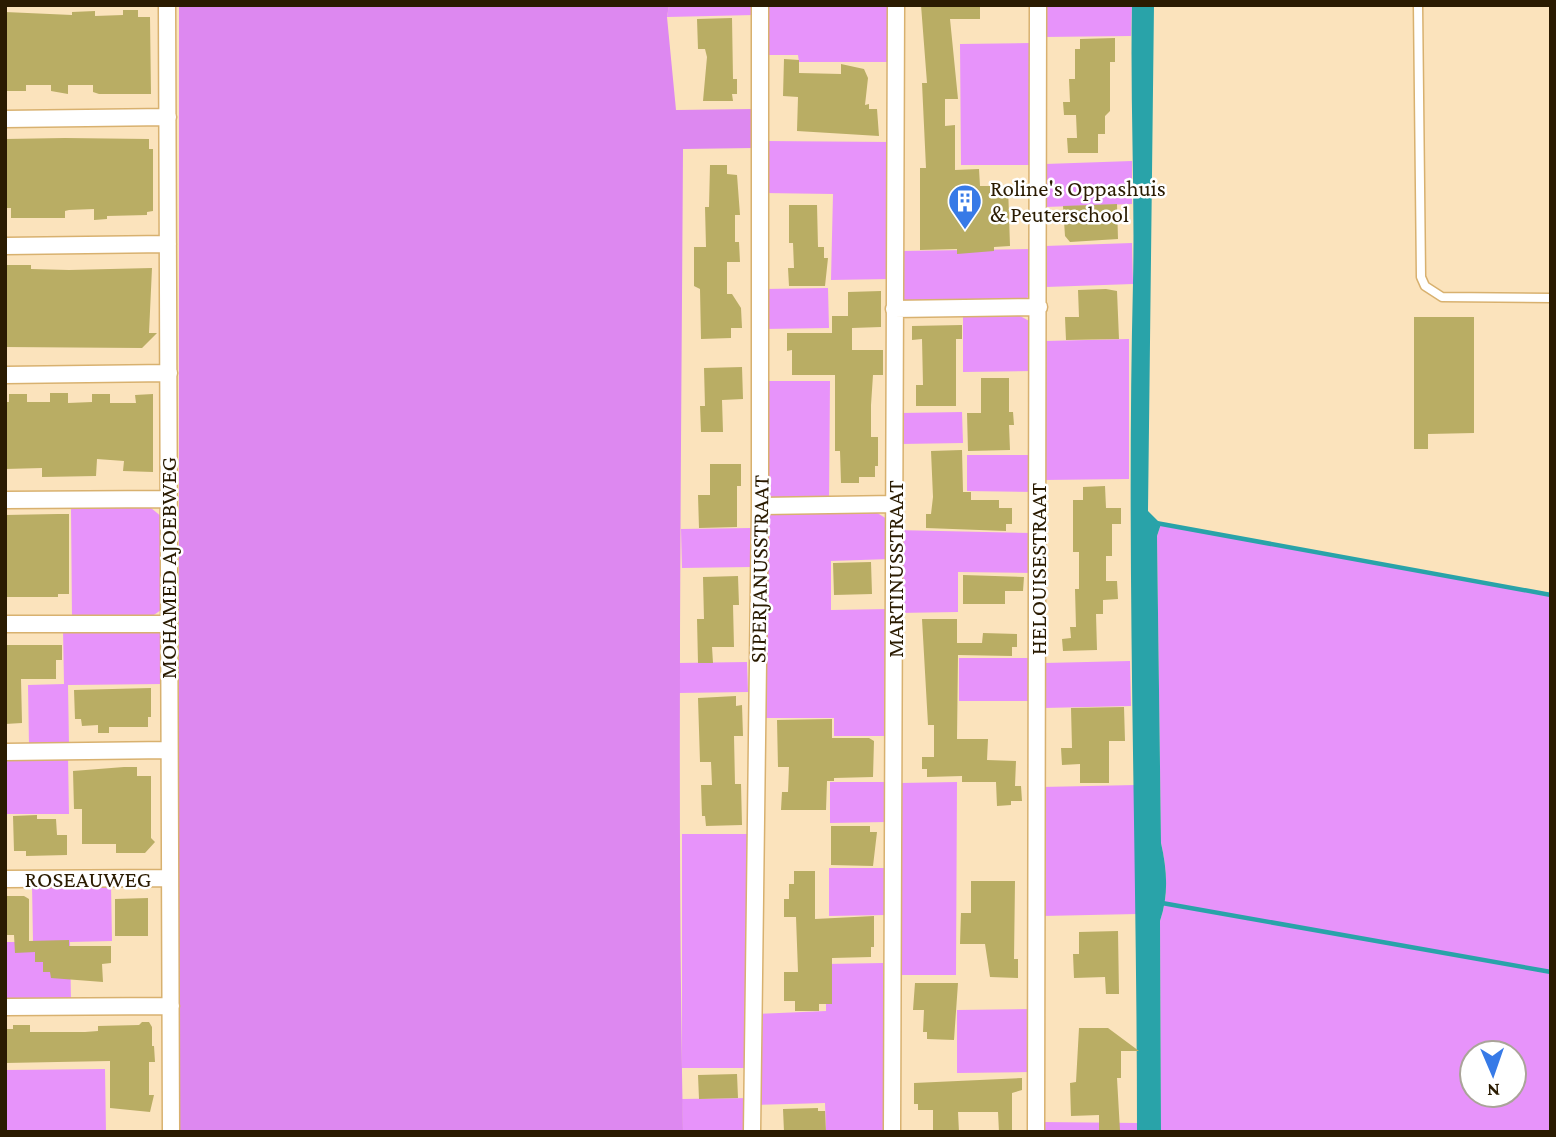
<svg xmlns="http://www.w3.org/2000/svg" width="1556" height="1137" font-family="'Crimson Pro',serif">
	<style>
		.green { fill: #e793fa; fill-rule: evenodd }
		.forest { fill: #dd88f0 }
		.water { fill: #29a3a9 }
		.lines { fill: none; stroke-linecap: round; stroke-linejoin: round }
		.stream { stroke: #29a3a9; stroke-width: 4.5 }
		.building { fill: #b9ad64 }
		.service-casing { stroke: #d8b16f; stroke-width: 11 }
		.minor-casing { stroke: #d8b16f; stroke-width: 19 }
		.service { stroke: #fff; stroke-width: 8 }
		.minor { stroke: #fff; stroke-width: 16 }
		.labels { text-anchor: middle; stroke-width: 5; stroke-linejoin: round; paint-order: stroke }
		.poi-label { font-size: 23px; fill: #2a1b01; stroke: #fff; text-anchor: start }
		.street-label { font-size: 23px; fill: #2a1b01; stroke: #fff }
	</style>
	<rect width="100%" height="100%" fill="#fbe3bc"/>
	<path class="green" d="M669,5H754V15L667,17Z
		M765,5H889V62H799L798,55H765Z
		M1044,5H1132L1131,36L1044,37Z
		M1030,43L1032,165H961L960,44Z
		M765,141L891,142L890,279L831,280L833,194L764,193Z
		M1132,161V204L1045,207V164Z
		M1132,243L1133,284L1046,287L1045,246Z
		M1031,249V292L1029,297L1020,301H906L900,297L901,251Z
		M828,288L829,328L764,329V289Z
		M1020,316L1033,323V371L963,372V317Z
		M1129,339V479L1043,480L1045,341Z
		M765,381H830L829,501L772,498L767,491Z
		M962,412L963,443L901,444V413Z
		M967,455H1036V492L967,491Z
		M143,507L151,508L162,517L161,610L148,619H72L71,508Z
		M874,511L887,519L890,559L831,561V610L890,609L892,736H834V718H762L766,520L771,512Z
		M1161,524L1551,595V1132H1161L1160,921C1169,895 1167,869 1161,843L1157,536ZM1472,1053H1514V1095H1472Z
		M751,528V567L682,568L681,529Z
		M896,530L1032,533V573L958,572V612L897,613Z
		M63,629H160L163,684L68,685L69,746H29L28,685L64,684Z
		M959,658H1032V701H959Z
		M1130,661L1131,706L1044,708V663Z
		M747,662L748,692L678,693V663Z
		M5,756H68L69,814H5Z
		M830,782H887V822L830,823Z
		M957,782L956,975H894L900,783Z
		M1136,785L1137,914L1042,916L1041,787Z
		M682,834H749V1068H682Z
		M829,868H884L885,915L829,916Z
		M32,885H111L112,941L70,942L71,1001L5,1002V942H33Z
		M883,963L884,1132H826L825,1103L756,1105L757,1014L826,1011V964Z
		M1031,1009V1072L957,1073V1010Z
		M105,1069L106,1132H5V1070Z
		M750,1098V1132H683L682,1099Z
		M1041,1122L1137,1123V1132H1041Z"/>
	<path class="forest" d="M179,5H669L667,17L676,110L754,109L753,148L683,149C681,477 677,804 683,1132H179Z"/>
	<path class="water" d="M1132,5H1154L1148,511L1161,524L1157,536L1161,843C1167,869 1169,895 1160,921L1161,1132H1137C1137,849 1126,566 1133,283C1135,190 1130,98 1132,5Z"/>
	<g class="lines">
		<path class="stream" d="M1156,523L1551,595
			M1162,903L1551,972"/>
	</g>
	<path class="building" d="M921,5H980V19H950L958,99H945V126L955,125V170L979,169L980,186H1008L1010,246L994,247V251L957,254V249L920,250V168H926L922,83H927Z
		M123,10H138V17H150L151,94H99L93,92V85H68V94L51,91V85H26V91H5V12L72,15V12L95,11V16L123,15Z
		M732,18L733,79H737V94H732L733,101H703L707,57L705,49H698L697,19Z
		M1115,38V62H1110V111L1105,116V134H1098V153H1068L1067,138H1077L1076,115H1064L1063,102H1070L1069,79H1075V49H1080V39Z
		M784,59L799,60V73L841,74V64L864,69L868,78L865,105L869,104V109H877L879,136L797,131L798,97L783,96Z
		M65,138L149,139V149H153V211L147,212V215L107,216V219L94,220V209L69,210L65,211V218H11V208H5V139Z
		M710,165H727V174L737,175L740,215H735V242H739L740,262H727V294H732L741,308L742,328H731V338L701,339L700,289L694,286V247H706L705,207H709Z
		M1117,204L1118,239L1070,242L1065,236L1063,206Z
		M789,205H817L818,247H824V258H828L825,286H789L788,268H794L793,243H789Z
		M5,265H31V269L69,270L152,268L149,333H157L142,348L5,347Z
		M1106,289L1117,291L1119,339L1066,340L1065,317H1079L1078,290Z
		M881,291V327L852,328V350H883V375H873L871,405V437H878V466H875V477H859V483H841L840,451H835V375H792V350L787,351V333H832V316H848V292Z
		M1414,317H1474V433L1428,434V449H1414Z
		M962,325V339H956V406H916V385H923L922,339L912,340V326Z
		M742,367L743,399L722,400L723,432H701L700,406H705L704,368Z
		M981,378H1009V412H1013L1014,425H1009L1010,450L968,451L967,413H981Z
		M50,393H68V403L92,402V394H110V403H136L135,395L153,394V472L123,471L124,461L97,459L96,476L42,477V468L5,469V402H9V394H27V402H50Z
		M962,450L963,492H971V500H999V508H1012V524H1006V531L926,528V514H931L933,497L931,451Z
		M710,464H741V486H737V527L699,528L698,495H710Z
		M1105,486L1106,508H1121V524H1112V556H1106V581H1117L1118,599L1103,600V614H1096L1097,650L1063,651L1062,639L1071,638L1070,627H1076L1075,589H1079V552H1073V500H1083V487Z
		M58,514H69V594H58V597H5V515Z
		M871,562L872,594L834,595L833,563Z
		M963,575L1024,577L1023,591H1005V604H963Z
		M738,576L739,605H733L734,647H712L713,663H698L697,619H704L703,577Z
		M922,619H957V643H982L983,633L1017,634V647H1012V656L958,655L957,739H988L987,760L1016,761L1015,786H1021L1022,801H1011V805L997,806L996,782H962V776L927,777V769H922V757H934V725H928Z
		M5,645H62V660H56V679H21L22,723L5,724Z
		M151,688V717H148V727H109V733H98V725L82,726L81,719H75L74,690Z
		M736,696V706L742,705L743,736H734L735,784H741L742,825L706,826L705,816H702L701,785H712L711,762H700L698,698Z
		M1124,707L1125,741H1109V783H1080V764L1062,765L1061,748H1072L1071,708Z
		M832,719V738H869L874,741L873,777L834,778V781H827L826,810H781L782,792H788L789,767H778L777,720Z
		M124,767H137V776H151V838L155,842L145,853H116V844H82V809H74L73,771Z
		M37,815V819H56L57,835H67V855L26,856V851H14L13,816Z
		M831,826H870V832H877L873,866L831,865Z
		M794,871H815V919L874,916V947H871V957L832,958V1004H819V1011H795V1001H784V972H798L796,917H784V899H789V884H794Z
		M971,881H1015L1014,959H1018V978L990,977L985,944H960L961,913H971Z
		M5,896H24L29,899V941L69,940V946H111V963L102,964L103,982L51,978L50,972H43V962H35V952L15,953L14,935H5Z
		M148,898V936H115V899Z
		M1118,931L1119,994H1106L1105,977L1074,978L1073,954H1079V932Z
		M915,983H958L954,1040L927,1039V1032H923L924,1010H913Z
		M142,1022H149L152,1027V1046H154L155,1062H149V1095H154L150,1112L110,1108V1061L5,1063V1029H13V1025H30V1032H85L98,1031V1026L139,1025Z
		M1079,1028H1108L1139,1051H1121V1078H1117L1120,1131H1099V1115L1071,1116L1070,1083L1076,1082Z
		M737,1074L738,1098L699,1099L698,1075Z
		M1022,1078V1090L1012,1093V1132H999L998,1112H958L959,1132H933V1110H918V1104H914V1083Z
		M818,1108V1111H825L826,1132H784L783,1109Z"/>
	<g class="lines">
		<g class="service-casing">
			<path id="service" d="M1418,5L1421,277L1425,286L1442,297L1551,298"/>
		</g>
		<g class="minor-casing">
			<path id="minor" d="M167,5L171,1132
				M5,119L168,117
				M5,246L168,244
				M894,309L1039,307
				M5,375L169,373
				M5,500L168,499
				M760,506L896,504
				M5,624H168
				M5,752L169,750
				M5,879L170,878
				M5,1007L171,1006
				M752,1132L760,506V5
				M892,1132L896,5
				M1036,1132L1038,5"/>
		</g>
		<use href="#service" class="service"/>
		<use href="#minor" class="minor"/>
	</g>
	<defs>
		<g id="building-pin" transform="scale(1.75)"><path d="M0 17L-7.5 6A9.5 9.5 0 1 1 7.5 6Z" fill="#377ae7" stroke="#fff"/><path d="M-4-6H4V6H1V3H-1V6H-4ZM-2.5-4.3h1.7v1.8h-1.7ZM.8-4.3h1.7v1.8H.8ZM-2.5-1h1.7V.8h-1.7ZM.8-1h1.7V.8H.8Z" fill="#fff"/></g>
	</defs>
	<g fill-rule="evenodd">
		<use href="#building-pin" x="965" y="201"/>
	</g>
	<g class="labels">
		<g class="poi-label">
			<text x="990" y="196">Roline's Oppashuis<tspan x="990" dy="26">&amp; Peuterschool</tspan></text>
		</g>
		<g class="street-label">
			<text transform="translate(168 568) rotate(-90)" y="8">MOHAMED AJOEBWEG</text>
			<text transform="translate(759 569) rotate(-89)" y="8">SIPERJANUSSTRAAT</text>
			<text transform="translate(895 569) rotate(-90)" y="8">MARTINUSSTRAAT</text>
			<text transform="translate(1038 569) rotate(-90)" y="8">HELOUISESTRAAT</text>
			<text x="88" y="887">ROSEAUWEG</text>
		</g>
	</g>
	<rect width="1556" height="1137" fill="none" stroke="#2a1b01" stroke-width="14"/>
	<g transform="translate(1493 1074) rotate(178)"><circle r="33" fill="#ffffff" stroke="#aaa499" stroke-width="2"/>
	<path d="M0-5L12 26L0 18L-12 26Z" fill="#377ae7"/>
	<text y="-10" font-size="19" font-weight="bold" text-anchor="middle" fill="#2a1b01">N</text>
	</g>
</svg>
